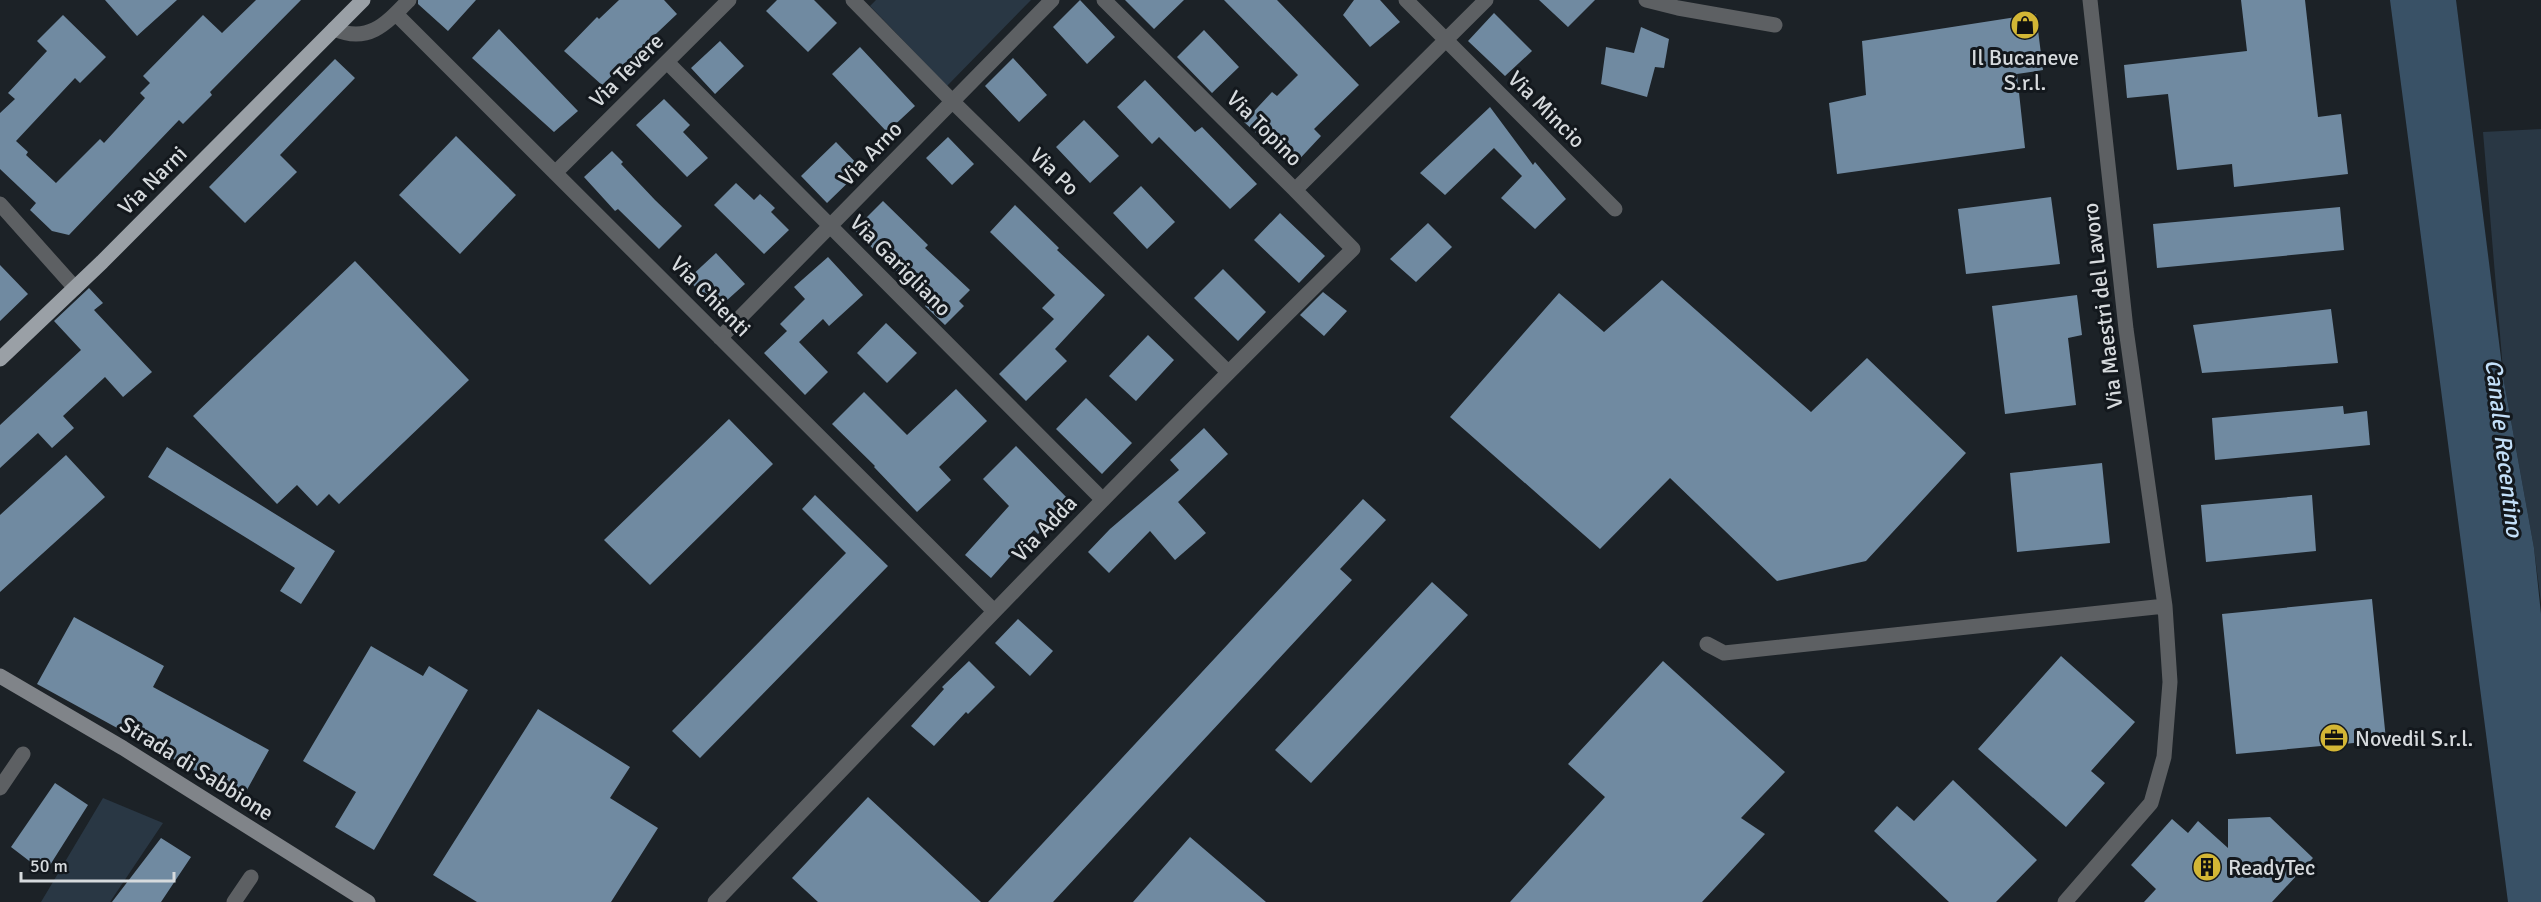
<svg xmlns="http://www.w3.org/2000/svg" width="2541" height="902" font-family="Signika,sans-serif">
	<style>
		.green { fill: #293744 }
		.water { fill: #395166 }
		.building { fill: #708aa1 }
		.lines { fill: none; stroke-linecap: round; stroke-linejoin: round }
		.minor { stroke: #5d6063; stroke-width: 15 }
		.tertiary { stroke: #5d6063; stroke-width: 15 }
		.secondary { stroke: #808489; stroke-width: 15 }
		.primary { stroke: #9aa0a6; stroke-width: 15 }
		.labels { text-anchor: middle; stroke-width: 6; stroke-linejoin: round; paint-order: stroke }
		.poi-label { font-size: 22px; fill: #d6dadd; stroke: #13181d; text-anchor: start }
		.street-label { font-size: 22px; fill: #d6dadd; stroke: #13181d }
		.water-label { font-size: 24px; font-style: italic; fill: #c3dff8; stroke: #13181d }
	</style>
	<rect width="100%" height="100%" fill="#1c2227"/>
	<path class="green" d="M876,0H1031L947,86L870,6Z
		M2541,129V603L2534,548L2504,382L2483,132Z
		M103,798L163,823L110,902H41Z"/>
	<path class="water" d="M2390,0H2456L2504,382L2534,548L2541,614V902H2508Z"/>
	<path class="building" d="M105,0H177L137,36Z
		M256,0H301L210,92L212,95L183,124L179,120L69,235L52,231L30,210L36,203L0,169V113L15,99L8,93L47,51L37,41L63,15L106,57L80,83L75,78L16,141L28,152L26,155L56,183L100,139L104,143L145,98L140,93L150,83L143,76L203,15L222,33Z
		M418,0H476L448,31L418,4Z
		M619,0H664L677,14L602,85L564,51L597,17L599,19Z
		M777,0H814L837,23L808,52L766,11Z
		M1080,0L1115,37L1087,64L1053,27Z
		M1125,0H1184L1154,29Z
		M1224,0H1277L1359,85L1314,129L1321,136L1293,166L1244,122L1272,92L1277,96L1298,75Z
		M1354,0H1380L1400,22L1370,47L1343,15Z
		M1539,0H1595L1568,27Z
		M2241,0H2305L2318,117L2341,114L2348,174L2234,187L2232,164L2177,170L2168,94L2127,98L2124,65L2247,51Z
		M1494,13L1532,51L1505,76L1468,41Z
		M2036,14L2043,70L2017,74L2025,148L1837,174L1829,103L1866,95L1862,41Z
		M1641,27L1669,39L1664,68L1655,67L1647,97L1601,84L1606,47L1634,53Z
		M499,29L578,111L554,132L472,58Z
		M1204,30L1239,67L1212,93L1177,57Z
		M720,41L744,66L715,94L691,68Z
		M860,47L915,106L887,132L832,74Z
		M1013,58L1047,95L1019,122L985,86Z
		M335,59L355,78L280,155L297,172L245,223L209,187Z
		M1145,80L1195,132L1202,127L1257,184L1230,209L1159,137L1152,144L1117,107Z
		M664,99L690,125L683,132L708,158L687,177L636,125Z
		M1490,107L1533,165L1535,162L1566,199L1535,229L1501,198L1522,176L1494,148L1445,195L1420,173Z
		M1084,120L1119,156L1090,183L1056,147Z
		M456,136L516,195L460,254L399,195Z
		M948,137L974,164L952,185L926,158Z
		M836,142L862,169L827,203L801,176Z
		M612,151L623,162L621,164L655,200L682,226L659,249L618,209L615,211L584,177Z
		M736,183L754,200L760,194L775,208L771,212L789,230L764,254L714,205Z
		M1141,186L1175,222L1147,249L1113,213Z
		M2051,197L2060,264L1966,274L1958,209Z
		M883,201L928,245L925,248L970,290L959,301L964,306L945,325L925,306L931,299L902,272L899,274L854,230Z
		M1015,205L1059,248L1057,250L1105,295L1055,349L1067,361L1026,401L999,374L1054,319L1042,308L1055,295L990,232Z
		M2340,207L2344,250L2157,268L2153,224Z
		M1280,213L1325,256L1299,283L1254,240Z
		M1428,223L1452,247L1416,282L1390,259Z
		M716,253L745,284L716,310L688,279Z
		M828,257L863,295L829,326L823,319L799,342L828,372L805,395L764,353L787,331L780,324L805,299L794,287Z
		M355,261L469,380L339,504L329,494L317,506L297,485L277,504L193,416Z
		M0,265L28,294L0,321Z
		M1223,269L1266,312L1238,341L1194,298Z
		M1662,280L1811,412L1867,358L1966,453L1866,561L1777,581L1670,478L1600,549L1450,417L1559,293L1604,332Z
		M89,288L103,303L94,310L152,372L123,397L105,377L63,416L74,428L52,448L38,433L0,468V425L81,350L54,321Z
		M1323,292L1347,311L1324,336L1300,315Z
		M2077,295L2082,335L2068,338L2076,405L2005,414L1992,306Z
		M2331,309L2338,363L2202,373L2193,325Z
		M886,323L917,353L887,383L857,353Z
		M1148,335L1174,360L1136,401L1109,376Z
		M956,389L987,421L939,467L951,480L917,512L874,467L875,466L832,424L864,392L907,435Z
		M1086,398L1132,443L1102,474L1056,429Z
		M2343,406L2344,414L2367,411L2370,445L2215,460L2212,418Z
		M729,419L773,464L650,585L604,540Z
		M1204,428L1228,454L1178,502L1206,533L1175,560L1150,531L1109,573L1088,552L1110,529L1179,470L1170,460Z
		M1016,446L1071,502L1038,534L1034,530L991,578L965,555L1009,506L983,479Z
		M167,447L335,551L301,604L280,591L295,568L148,477Z
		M66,455L105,497L0,592V515Z
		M2102,463L2110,543L2017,552L2010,473Z
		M815,495L888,566L700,758L672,731L846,553L802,509Z
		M2312,495L2316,551L2206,562L2201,505Z
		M1363,499L1386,520L1340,569L1352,580L1053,902H988Z
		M1432,582L1468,615L1311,783L1275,750Z
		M2372,599L2386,740L2236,754L2222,614Z
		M74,617L164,666L153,687L269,750L243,797L37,684Z
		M1018,619L1053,651L1030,676L995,643Z
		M371,646L423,676L429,666L468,690L374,850L335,827L356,792L303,761Z
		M2061,656L2135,722L2091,771L2105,783L2066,827L1978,749Z
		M969,661L995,687L968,714L966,712L934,746L911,726L944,689L942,687Z
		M1663,661L1785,772L1741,818L1765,834L1702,902H1510L1605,797L1568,764Z
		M538,709L630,767L610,798L658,828L611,902H477L433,875Z
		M1953,780L2037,860L1996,902H1949L1874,831L1897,806L1914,821Z
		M55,783L88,805L45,873L11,847Z
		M868,797L981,902H818L792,878Z
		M2270,817L2313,858L2272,902H2144L2156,889L2131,865L2172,819L2188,833L2198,821L2228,848V819Z
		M1190,837L1266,902H1133Z
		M161,838L191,857L161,902H112Z"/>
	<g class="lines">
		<path class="minor" d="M853,0L952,101L1228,372
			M1104,0L1295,190L1486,0
			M1406,0L1615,209
			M1646,0L1678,8L1775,25
			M396,14L994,611
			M334,29C368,44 386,24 409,0
			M667,62L1103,500
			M555,173L729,0
			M720,338L1052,0
			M1707,644L1724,653L2165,606
			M0,788L23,754
			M234,902L251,877
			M715,902C926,682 1136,462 1353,249L1295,190
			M2065,902L2151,803L2164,757L2170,682L2165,606L2126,329L2090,0"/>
		<path class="tertiary" d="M0,204L75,288"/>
		<path class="secondary" d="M0,676L123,748L368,902"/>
		<path class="primary" d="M0,359L102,262L363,0"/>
	</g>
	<defs>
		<g id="shop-disc" transform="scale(1.5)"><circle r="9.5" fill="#d3b635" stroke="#13181d"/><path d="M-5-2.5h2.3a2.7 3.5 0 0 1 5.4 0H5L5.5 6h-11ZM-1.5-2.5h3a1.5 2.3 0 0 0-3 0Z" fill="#111"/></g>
		<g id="office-disc" transform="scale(1.5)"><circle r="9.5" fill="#d3b635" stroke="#13181d"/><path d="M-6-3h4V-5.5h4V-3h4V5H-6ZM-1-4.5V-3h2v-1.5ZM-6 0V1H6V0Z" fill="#111"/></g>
		<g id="building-disc" transform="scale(1.5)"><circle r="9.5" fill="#d3b635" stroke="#13181d"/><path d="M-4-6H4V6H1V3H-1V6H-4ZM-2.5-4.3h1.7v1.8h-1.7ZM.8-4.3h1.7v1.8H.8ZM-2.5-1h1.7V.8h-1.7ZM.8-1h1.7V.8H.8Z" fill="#111"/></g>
	</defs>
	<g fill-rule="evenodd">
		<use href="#shop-disc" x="2025" y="25"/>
		<use href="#office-disc" x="2334" y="738"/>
		<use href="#building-disc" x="2207" y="867"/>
	</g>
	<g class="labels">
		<g class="poi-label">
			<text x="2025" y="65" text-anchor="middle">Il Bucaneve<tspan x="2025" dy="25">S.r.l.</tspan></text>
			<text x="2355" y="746">Novedil S.r.l.</text>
			<text x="2228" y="875">ReadyTec</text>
		</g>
		<g class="street-label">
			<text transform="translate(626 70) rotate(-45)" y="8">Via Tevere</text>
			<text transform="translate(1547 109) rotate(45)" y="8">Via Mincio</text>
			<text transform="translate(1265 128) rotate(45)" y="8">Via Topino</text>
			<text transform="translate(870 153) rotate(-46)" y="8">Via Arno</text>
			<text transform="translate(1055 171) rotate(44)" y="8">Via Po</text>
			<text transform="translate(152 180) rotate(-45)" y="8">Via Narni</text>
			<text transform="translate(901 265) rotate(45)" y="8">Via Garigliano</text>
			<text transform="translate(711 296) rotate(45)" y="8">Via Chienti</text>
			<text transform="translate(2102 306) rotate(-97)" y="8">Via Maestri del Lavoro</text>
			<text transform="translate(1044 528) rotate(-46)" y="8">Via Adda</text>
			<text transform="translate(197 768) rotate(32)" y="8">Strada di Sabbione</text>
		</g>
		<g class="water-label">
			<text transform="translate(2504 448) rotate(83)" y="8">Canale Recentino</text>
		</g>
	</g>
	<path d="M21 872v9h153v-9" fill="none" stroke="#d6dadd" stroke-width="3"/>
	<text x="30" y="872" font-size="18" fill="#d6dadd" stroke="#13181d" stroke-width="4.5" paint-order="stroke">50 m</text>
</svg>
